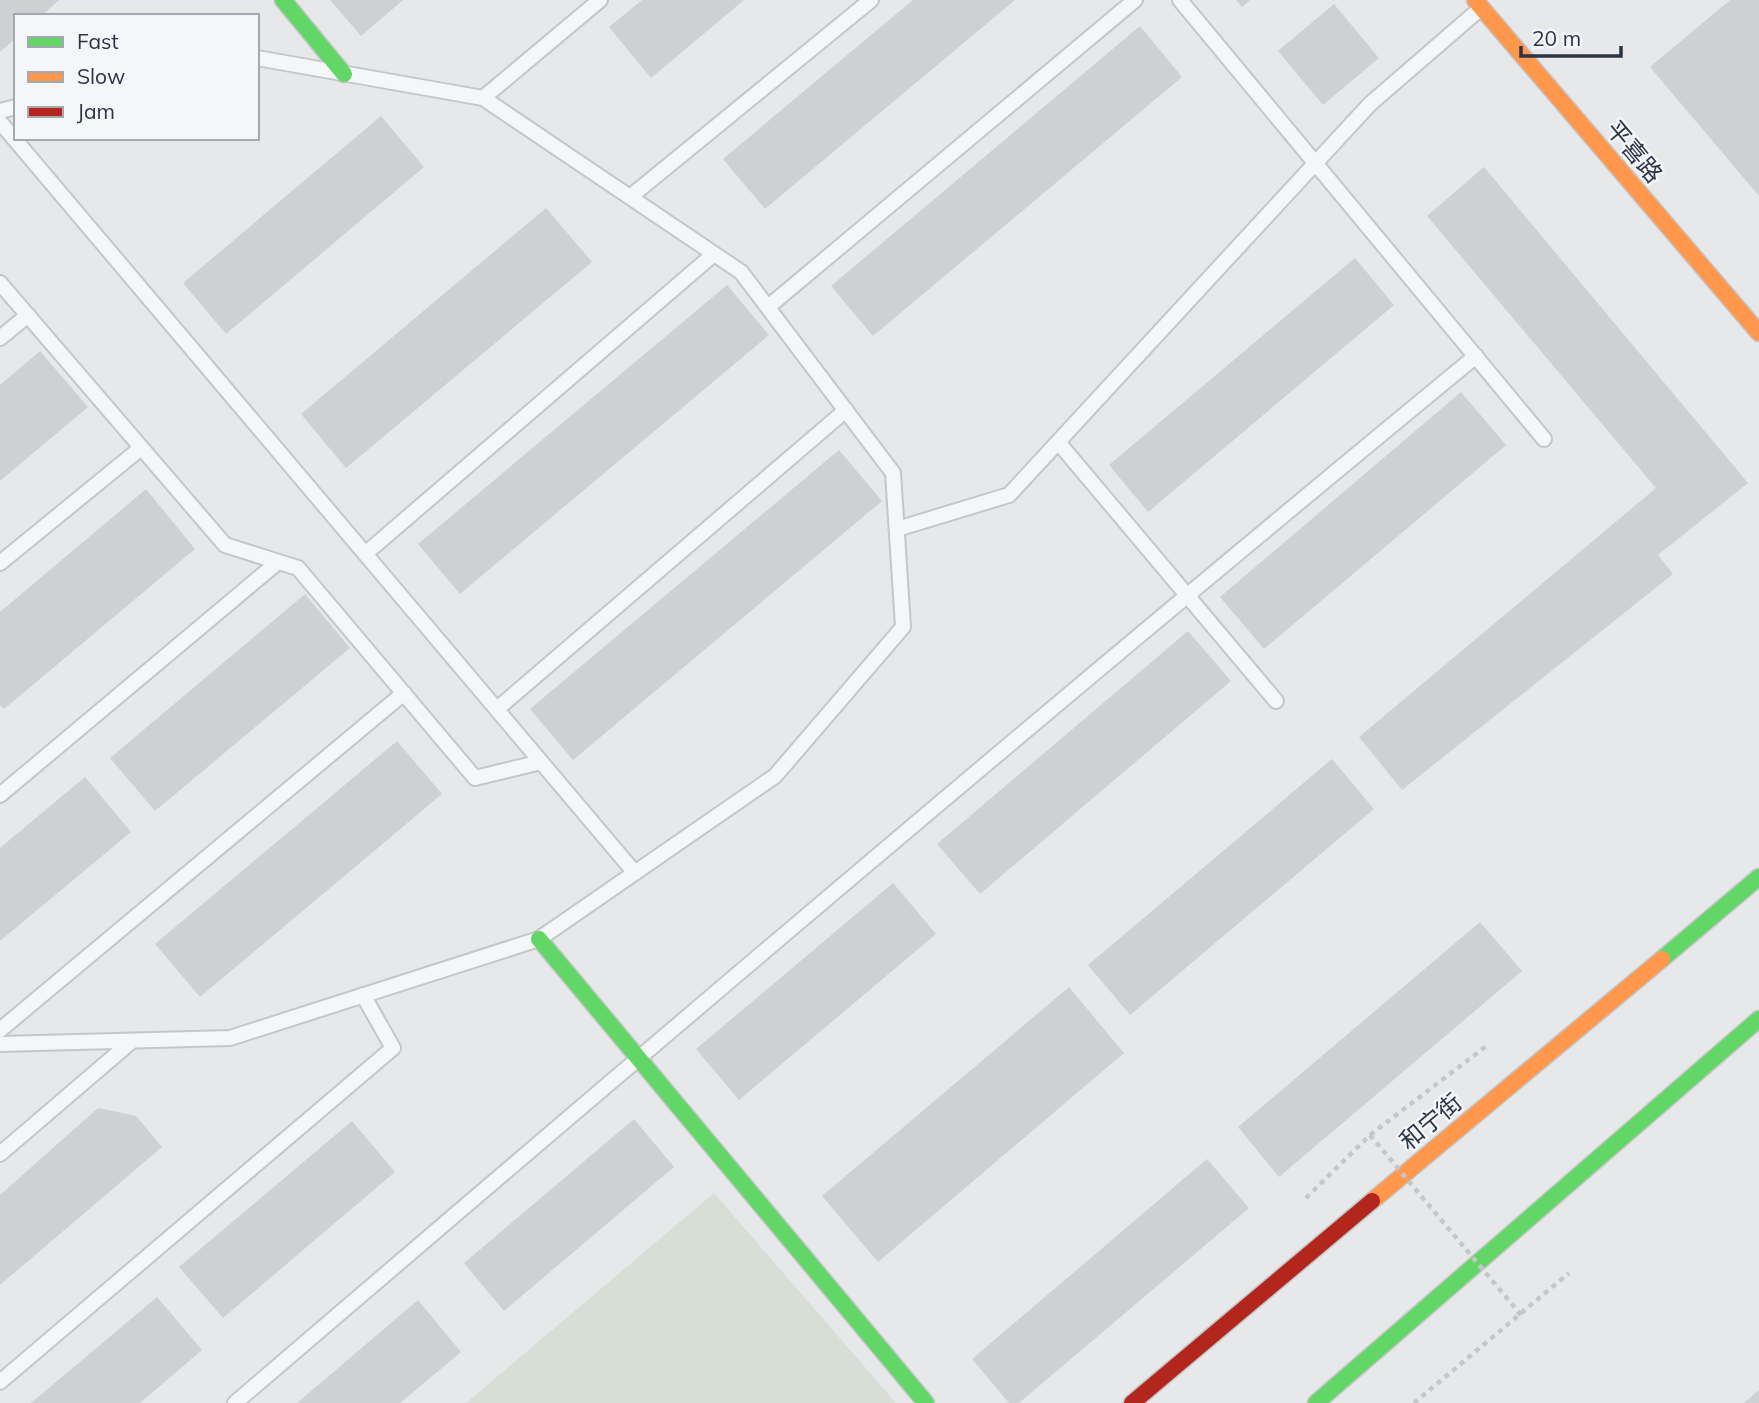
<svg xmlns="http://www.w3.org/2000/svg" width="1759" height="1403" font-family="Mulish,'Noto Sans SC',sans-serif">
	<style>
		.green { fill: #d6ded6 }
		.building { fill: #ced0d3 }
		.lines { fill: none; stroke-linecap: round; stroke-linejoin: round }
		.lane-casing { stroke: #c4c6c8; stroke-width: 18 }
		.fast-casing { stroke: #c4c6c8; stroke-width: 19 }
		.slow-casing { stroke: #c4c6c8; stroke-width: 19 }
		.jam-casing { stroke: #c4c6c8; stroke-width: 19 }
		.path { stroke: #c5c6ca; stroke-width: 4.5; stroke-dasharray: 5 5; stroke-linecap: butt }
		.lane { stroke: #f5f6f7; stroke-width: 14 }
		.fast { stroke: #63d668; stroke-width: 16 }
		.slow { stroke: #ff974d; stroke-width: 16 }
		.jam { stroke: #b3261e; stroke-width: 16 }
		.path-bridge { stroke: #c5c6ca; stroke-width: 4.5; stroke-dasharray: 5 5; stroke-linecap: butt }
		.labels { text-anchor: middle; stroke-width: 5; stroke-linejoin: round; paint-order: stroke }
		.street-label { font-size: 24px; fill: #2b3445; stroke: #f4f6f9 }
	</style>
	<rect width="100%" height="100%" fill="#e6e8ea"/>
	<path class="green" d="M714,1193L896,1403H466Z"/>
	<path class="building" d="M0,0H59L41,16H16V38L0,52Z
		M330,0H403L361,36Z
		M642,0H744L651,78L609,27Z
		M913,0H1015L765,209L723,159Z
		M1236,0H1250L1242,7Z
		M1730,0H1759V196L1650,67Z
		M1334,4L1379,58L1323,105L1278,51Z
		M1140,26L1182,77L873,336L831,286Z
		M381,116L424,167L226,334L183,283Z
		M1484,167L1748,483L1658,555L1673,574L1402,790L1359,737L1656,488L1427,216Z
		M546,208L592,262L346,468L301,414Z
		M1355,258L1394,305L1148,512L1109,465Z
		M727,285L769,335L460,594L418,544Z
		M40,351L88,407L0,481V385Z
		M1461,392L1506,445L1264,649L1220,597Z
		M839,450L882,501L573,760L530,709Z
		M146,489L195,549L4,709L0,705V612Z
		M305,594L350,648L155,811L110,758Z
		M1188,631L1231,681L980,894L937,844Z
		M397,741L442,794L200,997L155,944Z
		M1332,759L1374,809L1130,1015L1088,965Z
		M85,777L131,832L0,941V848Z
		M893,883L936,934L739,1100L696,1049Z
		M1480,922L1522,971L1279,1177L1238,1127Z
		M1069,987L1124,1053L878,1262L822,1196Z
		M98,1108L136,1116L162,1147L0,1285V1195Z
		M634,1119L674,1167L504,1311L464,1263Z
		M352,1121L395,1172L223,1318L179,1267Z
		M1207,1159L1249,1208L1019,1403H1009L972,1359Z
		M157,1297L202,1350L140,1403H31Z
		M418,1300L461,1352L400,1403H297Z
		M1759,1390V1403H1744Z"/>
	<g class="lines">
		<g class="lane-casing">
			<path id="lane" d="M1180,0L1544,439
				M483,98L600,0
				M0,111L16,107
				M0,122L635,873
				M630,197L871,0
				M0,283L225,545L298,568L475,778L541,762
				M768,307L1135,0
				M0,338L28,315
				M1058,442L1276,701
				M897,529L1009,495L1370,104L1481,8
				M365,554L714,254
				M0,563L141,448
				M497,709L846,410
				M0,795L278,562
				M0,1030L404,693
				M0,1044L230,1038L539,939L775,776L903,627L893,473L741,272L483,98L257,58
				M0,1154L132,1041
				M0,1382L393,1048L363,995
				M235,1403C646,1051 1058,700 1476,356"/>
		</g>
		<g class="fast-casing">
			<path id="fast" d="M283,0L344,74
				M539,939L926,1403
				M1662,959L1759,877
				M1316,1403L1759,1019"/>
		</g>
		<g class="slow-casing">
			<path id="slow" d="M1475,0L1759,333
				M1372,1201L1662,959"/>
		</g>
		<g class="jam-casing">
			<path id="jam" d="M1132,1403L1372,1201"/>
		</g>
		<path class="path" d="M1306,1198L1370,1135L1489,1044
			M1414,1403L1569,1273"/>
		<use href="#lane" class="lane"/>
		<use href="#fast" class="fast"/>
		<use href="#slow" class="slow"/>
		<use href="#jam" class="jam"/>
		<path class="path-bridge" d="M1370,1135L1521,1315"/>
	</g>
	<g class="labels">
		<g class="street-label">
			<text transform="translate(1634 152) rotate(50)" y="8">平喜路</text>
			<text transform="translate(1431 1122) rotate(-40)" y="8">和宁街</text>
		</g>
	</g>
	<rect x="14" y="14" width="245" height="126" fill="#f4f6f9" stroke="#a4a8b1" stroke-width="2"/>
	<rect x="28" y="37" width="35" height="10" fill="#63d668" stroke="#a4a8b1" stroke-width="2"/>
	<text x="77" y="49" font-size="21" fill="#2b3445">Fast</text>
	<rect x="28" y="72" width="35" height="10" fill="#ff974d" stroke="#a4a8b1" stroke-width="2"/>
	<text x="77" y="84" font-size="21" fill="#2b3445">Slow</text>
	<rect x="28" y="107" width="35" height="10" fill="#b3261e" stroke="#a4a8b1" stroke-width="2"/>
	<text x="77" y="119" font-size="21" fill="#2b3445">Jam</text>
	<path d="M1521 46v10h100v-10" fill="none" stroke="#2b3445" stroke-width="3.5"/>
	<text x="1532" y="46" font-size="21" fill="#2b3445" stroke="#f4f6f9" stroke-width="5" paint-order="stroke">20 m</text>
</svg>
